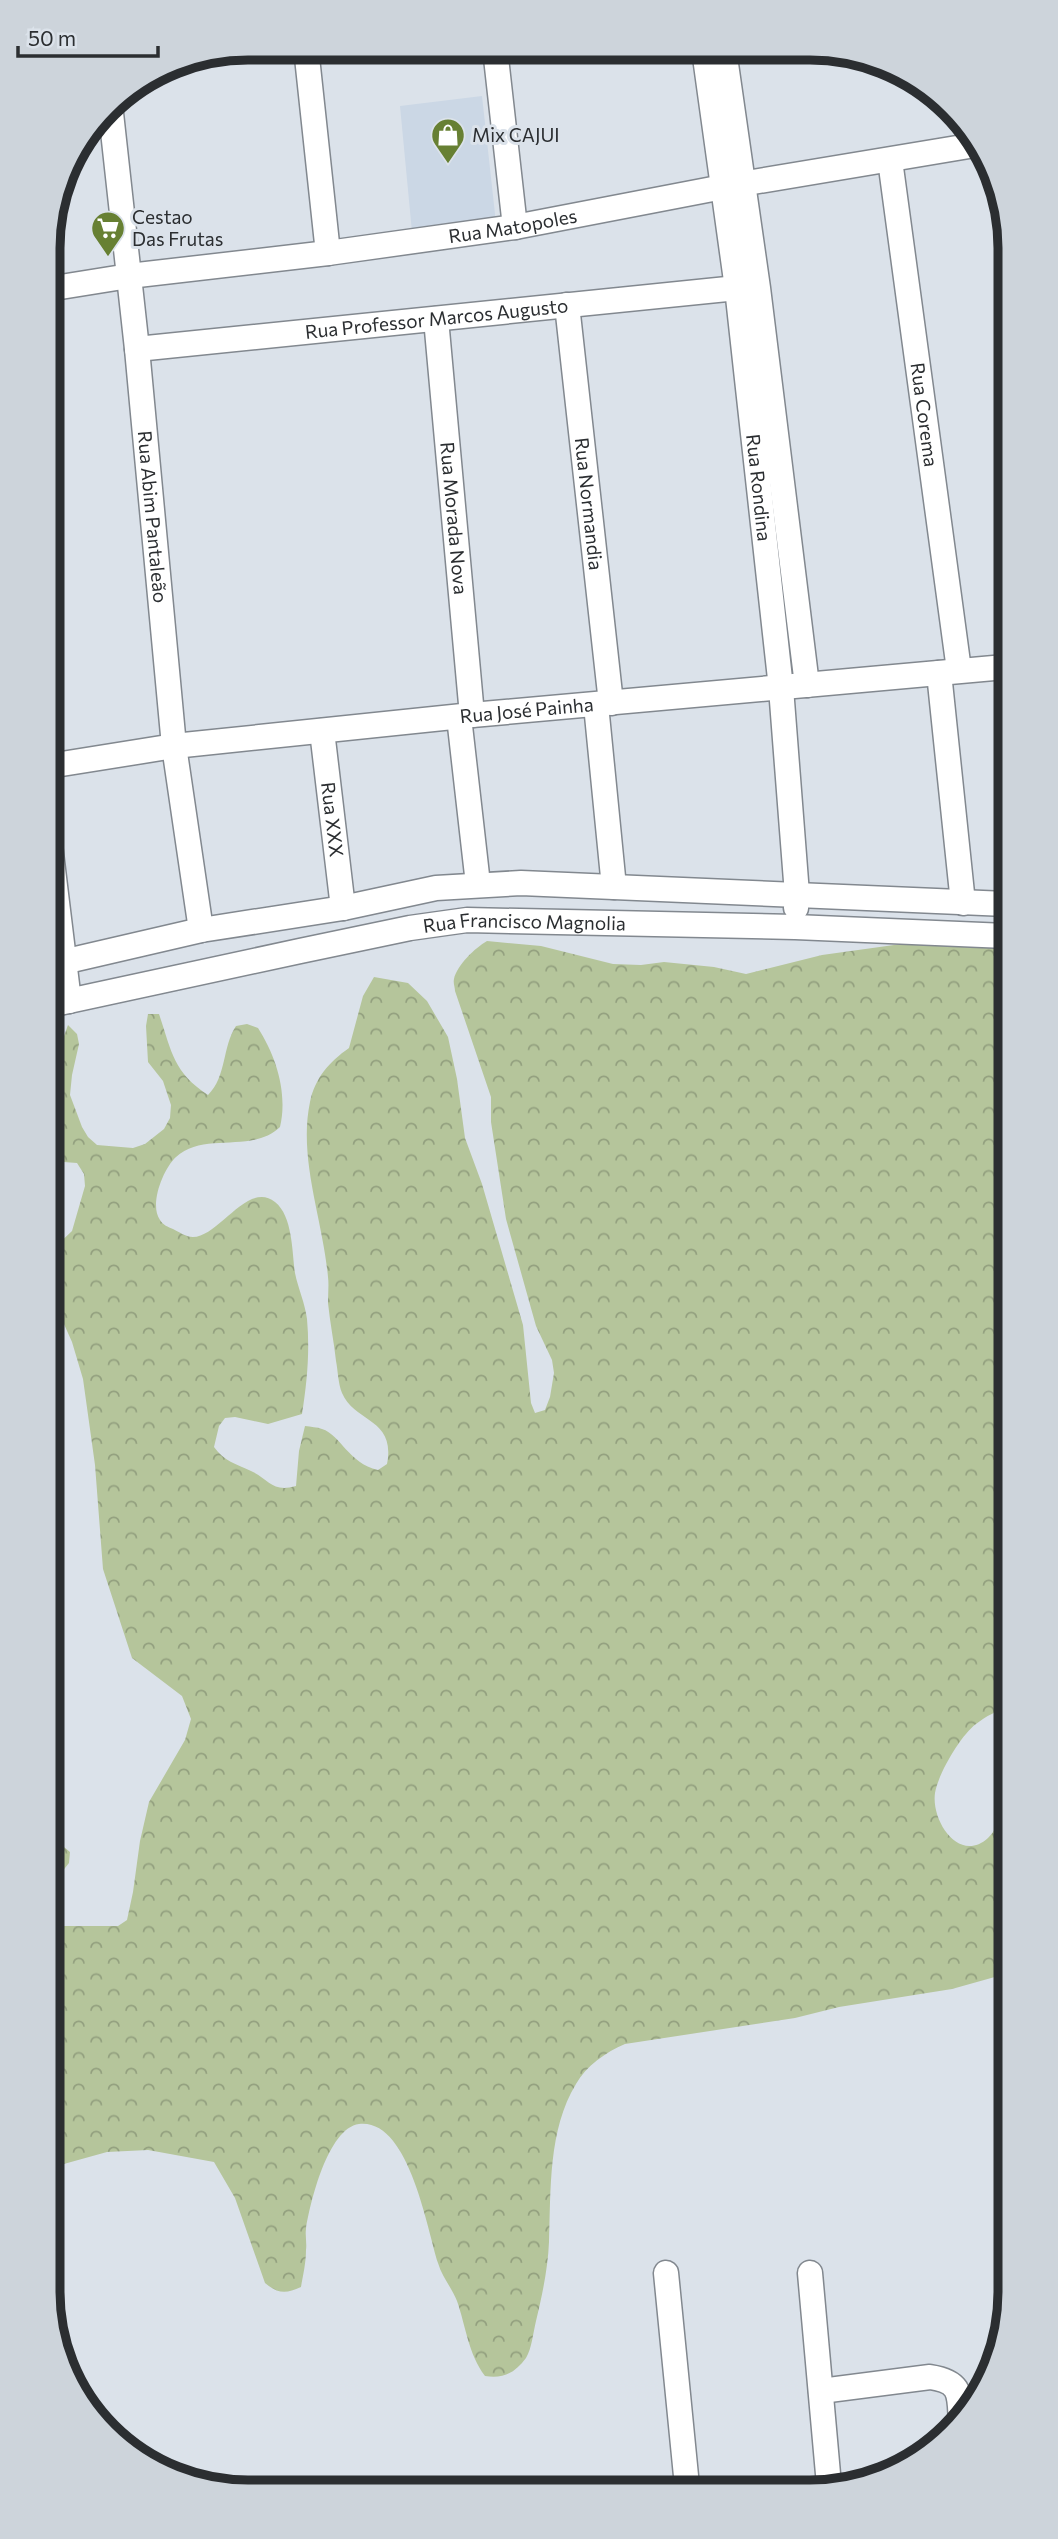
<svg xmlns="http://www.w3.org/2000/svg" width="1058" height="2539" font-family="Commissioner,sans-serif">
	<style>
		.built { fill: #cbd7e5 }
		.forest { fill: url(#forest-crowns) }
		.lines { fill: none; stroke-linecap: round; stroke-linejoin: round }
		.minor-casing { stroke: #82888f; stroke-width: 27 }
		.minor { stroke: #fff; stroke-width: 24 }
		.labels { text-anchor: middle; stroke-width: 6; stroke-linejoin: round; paint-order: stroke }
		.poi-label { font-size: 19px; fill: #2b2e31; stroke: #dbe2ea; text-anchor: start }
		.street-label { font-size: 19px; fill: #2b2e31; stroke: #dbe2ea }
		.rim { fill: none; stroke: #2b2e31; stroke-width: 9 }
	</style>
	<defs>
		<pattern id="forest-crowns" width="20" height="18" patternUnits="userSpaceOnUse" patternTransform="scale(1.75)"><rect width="20" height="18" fill="#b5c59b"/><path d="M2 6a3 3 0 1 1 6 0M12 15a3 3 0 1 1 6 0" fill="none" stroke="#93a07f"/></pattern>
	</defs>
	<rect width="100%" height="100%" fill="#dbe2ea"/>
	<path class="built" d="M482,96L496,223L412,232L400,106Z
		M51,1391L64,1505L51,1506Z"/>
	<path class="forest" d="M487,941L541,946L613,964L641,965L664,962L714,967L746,974L822,955L894,945L953,941L1006,943L1009,1706C997,1711 986,1716 976,1724C961,1735 938,1774 935,1793C931,1821 959,1864 988,1838C999,1828 1004,1807 1009,1794V1973L952,1989L839,2007L795,2018L625,2044C606,2052 586,2066 576,2084C548,2130 551,2190 549,2242C548,2268 542,2296 536,2321C533,2333 532,2348 526,2358C515,2373 503,2379 485,2376C468,2353 466,2327 457,2301C452,2288 442,2277 438,2263C427,2229 409,2118 359,2124C328,2128 310,2203 306,2229C305,2236 307,2243 306,2250C306,2263 303,2275 301,2287C286,2294 278,2294 265,2283L235,2198L214,2162L148,2150L107,2152L53,2167V1926H118L127,1920L133,1892L140,1841L149,1802L185,1740L191,1719L182,1696L132,1658L103,1569L95,1465L83,1379L72,1342L51,1295V1251L72,1231L85,1186L84,1174L77,1163L50,1161V1075L68,1025L77,1034L79,1044L72,1075L70,1095L82,1127L88,1137L97,1145L133,1148L145,1144L164,1129L170,1118L171,1105L163,1081L148,1062L146,1026L148,1014H159C172,1052 173,1072 208,1095C227,1076 222,1047 236,1026L247,1024L258,1028C276,1056 288,1093 280,1127C252,1154 204,1131 176,1157C163,1169 149,1205 160,1220C163,1225 168,1227 173,1229C179,1232 186,1237 193,1237C219,1237 248,1180 275,1202C293,1216 292,1253 295,1273C298,1288 305,1303 307,1319C310,1352 307,1382 302,1414L268,1424L235,1417L225,1418L219,1426L214,1447C224,1461 236,1464 251,1471C269,1479 272,1493 296,1486L299,1451L305,1426C311,1427 317,1427 322,1429C341,1435 348,1463 378,1470L387,1464C396,1418 355,1423 342,1393C338,1383 338,1371 336,1361C334,1342 330,1323 328,1303C328,1294 329,1285 328,1277C323,1220 298,1159 310,1102C315,1078 329,1062 349,1048L363,996L374,977L408,983L427,1001L448,1037L457,1079L465,1138L482,1184L523,1325L531,1403L535,1413L545,1410L550,1397L554,1373L552,1360L536,1326L506,1219L491,1122V1097L455,991C455,987 453,983 454,979C457,965 475,948 487,941Z
		M52,1837L70,1852L69,1863L61,1873L53,1872Z"/>
	<g class="lines">
		<g class="minor-casing">
			<g id="minor">
				<path d="M306,48L328,253"/>
				<path d="M495,49L515,227"/>
				<path id="s1" d="M704,50L737,288L781,688L797,894L796,908"/>
				<path d="M724,50L758,288L807,685"/>
				<path id="s2" d="M110,104L137,349L174,746L201,930"/>
				<path id="s3" d="M890,160L959,670"/>
				<path id="s4" d="M48,289L129,276L328,253L515,227L723,187L975,145"/>
				<path id="s5" d="M567,305L611,703"/>
				<path id="s6" d="M436,319L472,715"/>
				<path id="s7" d="M137,349L737,288"/>
				<path d="M939,673L963,903"/>
				<path d="M596,705L614,887"/>
				<path d="M459,717L478,884"/>
				<path id="s8" d="M322,731L343,908"/>
				<path id="s9" d="M49,766L174,746L472,715L1005,667"/>
				<path d="M50,845L69,1001"/>
				<path d="M50,965L201,930L343,908L436,888L521,883L1006,904"/>
				<path id="s10" d="M50,1005L300,951L410,928L467,920L795,927L1006,936"/>
				<path d="M666,2273L687,2486"/>
				<path d="M810,2273L829,2485"/>
				<path d="M821,2391L930,2377C963,2382 959,2395 961,2423"/>
			</g>
		</g>
		<use href="#minor" class="minor"/>
	</g>
	<defs>
		<g id="shop-pin" transform="scale(1.75)"><path d="M0 17L-7.5 6A9.5 9.5 0 1 1 7.5 6Z" fill="#678033" stroke="#dbe2ea"/><path d="M-5-2.5h2.3a2.7 3.5 0 0 1 5.4 0H5L5.5 6h-11ZM-1.5-2.5h3a1.5 2.3 0 0 0-3 0Z" fill="#fff"/></g>
		<g id="supermarket-pin" transform="scale(1.75)"><path d="M0 17L-7.5 6A9.5 9.5 0 1 1 7.5 6Z" fill="#678033" stroke="#dbe2ea"/><path d="M-6-5.5h2.5l.6 2H6L4.5 2H-2.5L-4.4-4H-6ZM-1.5 3.2a1.3 1.3 0 1 0 .1 0ZM3 3.2a1.3 1.3 0 1 0 .1 0Z" fill="#fff"/></g>
	</defs>
	<g fill-rule="evenodd">
		<use href="#shop-pin" x="448" y="135"/>
		<use href="#supermarket-pin" x="108" y="228"/>
	</g>
	<g class="labels">
		<g class="poi-label">
			<text x="472" y="142">Mix CAJUI</text>
			<text x="132" y="224">Cestao<tspan x="132" dy="22">Das Frutas</tspan></text>
		</g>
		<g class="street-label">
			<text dy="7" stroke="none"><textPath href="#s4" startOffset="469">Rua Matopoles</textPath></text>
			<text dy="7" stroke="none"><textPath href="#s7" startOffset="301">Rua Professor Marcos Augusto</textPath></text>
			<text dy="7" stroke="none"><textPath href="#s3" startOffset="257">Rua Corema</textPath></text>
			<text dy="7" stroke="none"><textPath href="#s1" startOffset="441">Rua Rondina</textPath></text>
			<text dy="7" stroke="none"><textPath href="#s5" startOffset="200">Rua Normandia</textPath></text>
			<text dy="7" stroke="none"><textPath href="#s2" startOffset="415">Rua Abim Pantaleão</textPath></text>
			<text dy="7" stroke="none"><textPath href="#s6" startOffset="200">Rua Morada Nova</textPath></text>
			<text dy="7" stroke="none"><textPath href="#s9" startOffset="481">Rua José Painha</textPath></text>
			<text dy="7" stroke="none"><textPath href="#s8" startOffset="89">Rua XXX</textPath></text>
			<text dy="7" stroke="none"><textPath href="#s10" startOffset="483">Rua Francisco Magnolia</textPath></text>
		</g>
	</g>
	<path d="M0 0H1058V2539H0ZM248 60H810A188 188 0 0 1 998 248V2292A188 188 0 0 1 810 2480H248A188 188 0 0 1 60 2292V248A188 188 0 0 1 248 60Z" fill="#cdd4db" fill-rule="evenodd"/>
	<path class="rim" d="M248 60H810A188 188 0 0 1 998 248V2292A188 188 0 0 1 810 2480H248A188 188 0 0 1 60 2292V248A188 188 0 0 1 248 60Z"/>
	<path d="M18 46v10h140v-10" fill="none" stroke="#2b2e31" stroke-width="3.5"/>
	<text x="28" y="46" font-size="21" fill="#2b2e31" stroke="#dbe2ea" stroke-width="5" paint-order="stroke">50 m</text>
</svg>
